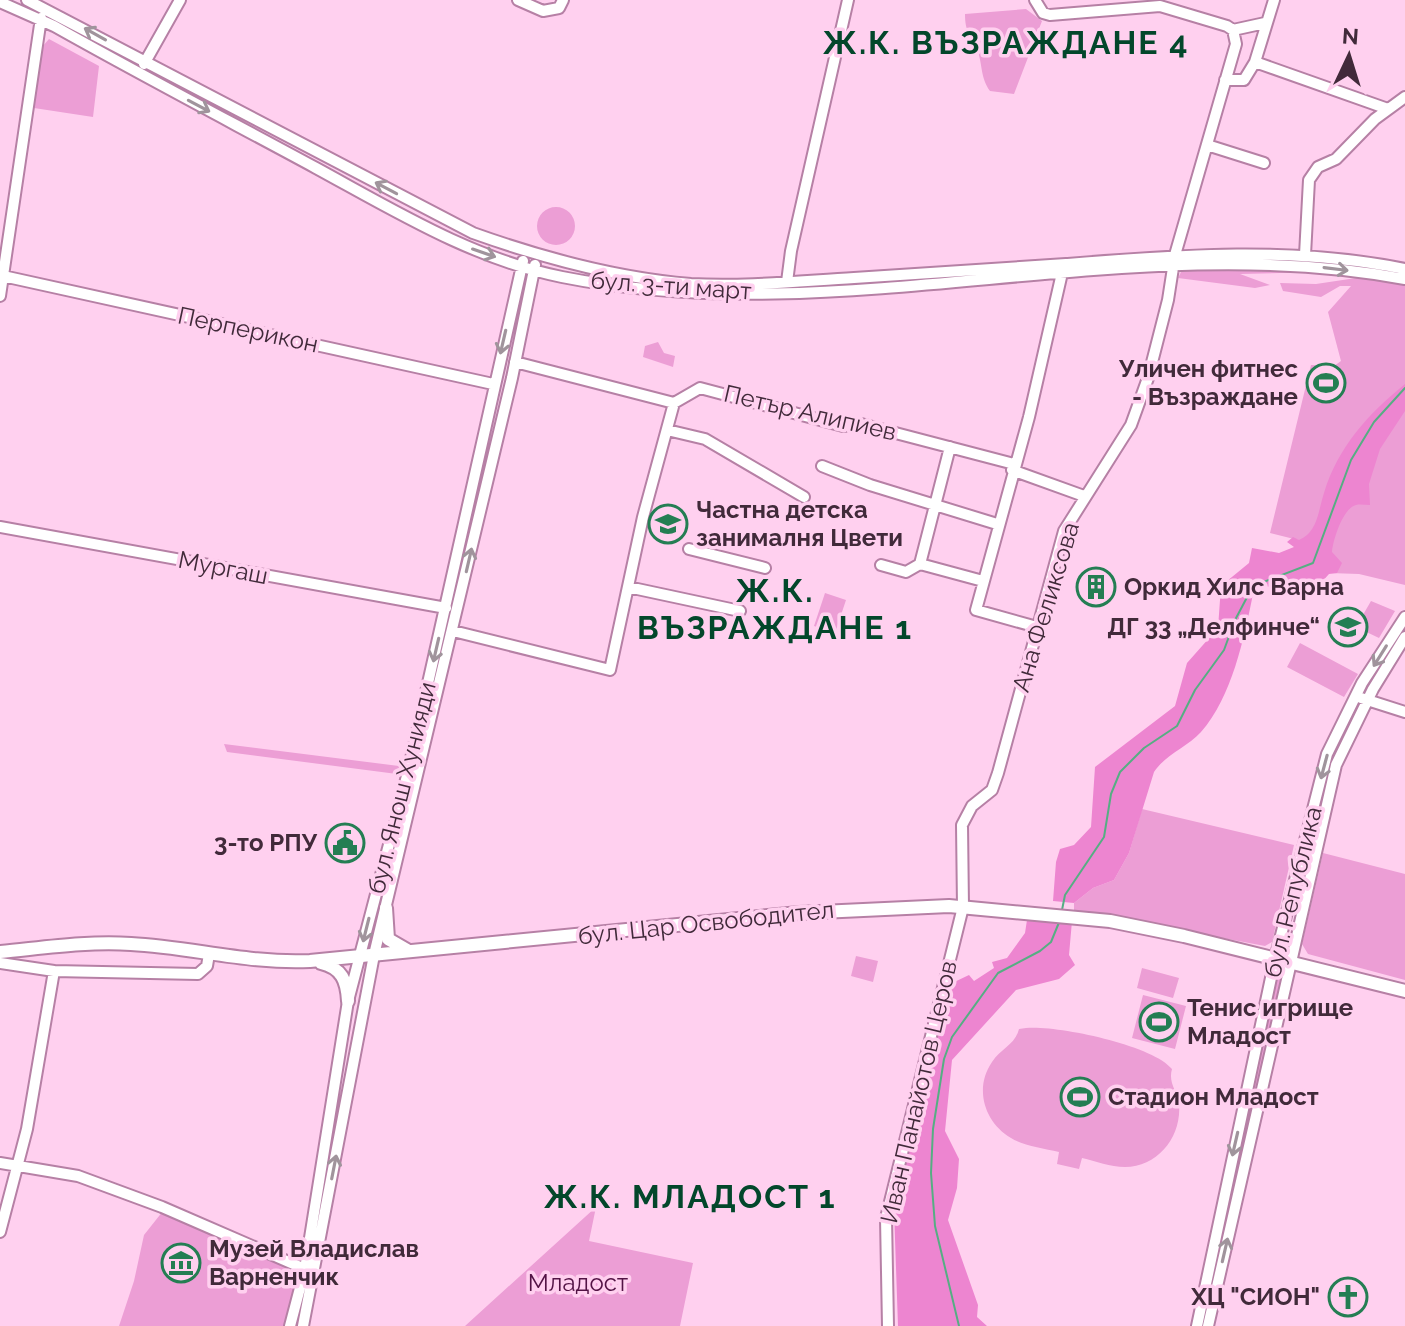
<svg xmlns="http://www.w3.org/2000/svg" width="1405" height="1326" font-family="Raleway,sans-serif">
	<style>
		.green { fill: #ec9ed5 }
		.forest { fill: #ed85d0 }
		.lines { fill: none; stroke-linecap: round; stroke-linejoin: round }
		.stream { stroke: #55ae83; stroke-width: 2 }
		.minor-casing { stroke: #b680a5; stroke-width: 14 }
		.major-casing { stroke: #b680a5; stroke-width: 16 }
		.minor { stroke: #fff; stroke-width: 10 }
		.major { stroke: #fff; stroke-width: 12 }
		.oneway { stroke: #a0949c }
		.labels { text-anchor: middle; stroke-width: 7; stroke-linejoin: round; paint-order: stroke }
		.street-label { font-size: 24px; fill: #412a3a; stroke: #ffd0ef }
		.poi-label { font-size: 24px; font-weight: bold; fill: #412a3a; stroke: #ffd0ef; text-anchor: start }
		.park-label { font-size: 24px; fill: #531345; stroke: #ffd0ef }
		.district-label { font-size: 32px; font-weight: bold; letter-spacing: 2px; fill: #03472b; stroke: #ffd0ef }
	</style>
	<rect width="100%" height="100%" fill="#ffd0ef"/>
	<path class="green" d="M1026,9L1042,21L1014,94L990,91C980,77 983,65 977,49C971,33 965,34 965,14Z
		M49,39L99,66L93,117L34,108L42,47Z
		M537 226a19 19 0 1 1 38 0a19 19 0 1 1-38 0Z
		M1293,266L1405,282V585L1359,574L1329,573L1319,585L1298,540L1270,533L1311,365L1334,366L1341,361L1328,312L1351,286H1340L1321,297L1283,291L1280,283L1316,284L1356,278L1320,272L1240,274L1270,285L1255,288L1178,278L1183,268Z
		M658,342L664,353L675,356L673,367L643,357L645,346Z
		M825,593L846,600L835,633L814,626Z
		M1371,601L1395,611L1379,638L1356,627Z
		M1300,643L1358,674L1344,697L1287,667Z
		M224,744L399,766H400L397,774L227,752Z
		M1142,809L1294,845L1272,942L1265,946L1074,910V903L1093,888L1114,880L1129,853Z
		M1323,853L1405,874V980L1308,954L1302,944Z
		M856,956L878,961L873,982L851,976Z
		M1142,968L1179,978L1173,998L1137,988Z
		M1271,977L1284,980L1208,1326H1197Z
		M1143,995L1186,1006L1175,1049L1132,1038Z
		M1026,1028C1057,1025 1153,1045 1172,1069C1168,1083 1177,1090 1179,1104C1182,1136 1158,1167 1125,1167C1110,1167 1096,1161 1082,1158L1079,1169L1057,1164L1059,1152C1043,1148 1024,1146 1011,1138C984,1122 974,1088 992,1062C1001,1048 1015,1045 1019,1029Z
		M596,1207L589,1241L693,1263L680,1326H465Z
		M163,1211L299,1271L285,1326H119L134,1281L144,1235Z"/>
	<path class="forest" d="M1405,384V411L1380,449L1369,484L1370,505C1365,505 1360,504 1356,505C1343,508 1333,540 1332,552L1342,563L1337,573L1329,574L1319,585L1276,596L1268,586L1253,594C1244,638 1232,697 1201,732C1186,748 1166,754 1154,772L1129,853L1114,880L1093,888L1074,903L1053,901L1056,862L1060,849L1074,845L1091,827L1095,767L1175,706L1187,663L1218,628L1221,586L1249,563L1252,548L1279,553L1294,547L1287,542L1293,537L1299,540C1318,532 1318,511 1324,493C1338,447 1368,414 1405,384Z
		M1045,919L1072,921L1069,955L1075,965L1059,979L1016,990L952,1060L945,1131L959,1159L957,1188L948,1220L978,1305L977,1317L987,1326H898L894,1209L948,985L969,975L974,981L994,968L992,962L1007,958L1025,933L1027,920Z"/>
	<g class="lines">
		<path class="stream" d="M1062,910L1065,895L1104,837L1111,794L1120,772L1144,748L1177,726L1195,690L1224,650L1235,620L1253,586L1313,563L1351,460L1374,422L1405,388
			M959,1326L935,1226L931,1173L933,1129L944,1059L952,1037L998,973L1040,951L1051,942L1060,920"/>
		<g class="minor-casing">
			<path id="minor" d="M27,0L473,233C543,258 615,278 691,284C745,287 801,281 854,278C925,273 996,269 1066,264C1180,255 1292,246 1405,269
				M518,0L543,11L559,8L563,0
				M1274,0L1255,62L1388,109
				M0,2L54,26C141,75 229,121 316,168C395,211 473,259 562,277C841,333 1126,227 1405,279
				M1233,30L1265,23
				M144,64L180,0
				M1225,80H1244L1255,62
				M1207,145L1264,163
				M1305,255L1309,180L1318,167L1336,159L1375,119L1405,97
				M3,276L493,384
				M787,282L791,251L848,0
				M0,296L41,18
				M515,362L674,403L700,388L843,426L861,424L1014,464
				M667,430L705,439L804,497
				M822,466L870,485L997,524
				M1012,470L1084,496
				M0,527L446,608
				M689,549L765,568
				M920,564L983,581
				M881,565L906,572L920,564L950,447
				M628,587L740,611
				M1037,627L976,610L1029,417L1062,273
				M453,631L610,670L643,517L674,403
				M1361,698L1405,712
				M0,963L54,971L198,974L207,966L209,954
				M0,1163L78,1176L162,1207L305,1269
				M0,1232L27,1129L54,971
				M290,1326L305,1269L348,1001L408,772L523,261
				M303,1326L374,955L512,378L535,265
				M888,1326L886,1218L963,907L962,825L972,806L992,790L998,773L1064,531L1131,425L1148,378L1168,300L1175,255L1236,44L1233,30L1227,26L1160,6L1050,15L1043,13L1035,0
				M1197,1326L1275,959L1327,754L1362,683L1405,617
				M1208,1326L1336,765L1373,689L1405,637"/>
		</g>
		<g class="major-casing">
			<path id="major" d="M386,908L388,939L407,950
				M0,952C43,948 87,941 131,944C191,947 249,964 310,961L799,913L949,906L1110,921L1184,936L1405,991
				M321,963C342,968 347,981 348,1001"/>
		</g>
		<use href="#minor" class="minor"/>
		<use href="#major" class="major"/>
	</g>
	<defs><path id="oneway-shaft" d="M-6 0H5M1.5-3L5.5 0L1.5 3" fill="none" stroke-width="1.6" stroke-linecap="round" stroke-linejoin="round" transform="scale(2)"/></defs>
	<g class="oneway">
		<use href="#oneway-shaft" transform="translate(95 34) rotate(-151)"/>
		<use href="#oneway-shaft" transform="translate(199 106) rotate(28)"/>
		<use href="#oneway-shaft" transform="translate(386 188) rotate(-152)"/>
		<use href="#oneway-shaft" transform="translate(484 253) rotate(19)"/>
		<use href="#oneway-shaft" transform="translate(1336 269) rotate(7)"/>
		<use href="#oneway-shaft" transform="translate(503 342) rotate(103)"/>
		<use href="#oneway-shaft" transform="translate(469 560) rotate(-77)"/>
		<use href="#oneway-shaft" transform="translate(436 650) rotate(103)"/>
		<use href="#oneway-shaft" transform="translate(1380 656) rotate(122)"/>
		<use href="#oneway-shaft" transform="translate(1324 767) rotate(105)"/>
		<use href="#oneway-shaft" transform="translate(366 930) rotate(104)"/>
		<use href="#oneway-shaft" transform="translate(1235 1144) rotate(103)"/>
		<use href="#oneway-shaft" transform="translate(334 1167) rotate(-79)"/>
		<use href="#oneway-shaft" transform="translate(1225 1250) rotate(-77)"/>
	</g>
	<defs>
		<g id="stadium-ring" transform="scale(2)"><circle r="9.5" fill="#ffd0ef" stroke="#247e53" stroke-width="1.5"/><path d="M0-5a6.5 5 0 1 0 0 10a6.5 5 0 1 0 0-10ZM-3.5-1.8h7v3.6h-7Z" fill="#247e53"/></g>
		<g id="school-ring" transform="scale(2)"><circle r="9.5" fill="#ffd0ef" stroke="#247e53" stroke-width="1.5"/><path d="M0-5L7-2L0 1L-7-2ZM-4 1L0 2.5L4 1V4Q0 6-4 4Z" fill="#247e53"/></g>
		<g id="building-ring" transform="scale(2)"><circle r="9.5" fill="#ffd0ef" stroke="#247e53" stroke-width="1.5"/><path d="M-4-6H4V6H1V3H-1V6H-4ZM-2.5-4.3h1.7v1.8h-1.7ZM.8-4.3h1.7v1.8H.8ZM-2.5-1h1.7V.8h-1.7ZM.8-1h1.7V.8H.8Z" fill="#247e53"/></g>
		<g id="civic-ring" transform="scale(2)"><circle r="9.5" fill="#ffd0ef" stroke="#247e53" stroke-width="1.5"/><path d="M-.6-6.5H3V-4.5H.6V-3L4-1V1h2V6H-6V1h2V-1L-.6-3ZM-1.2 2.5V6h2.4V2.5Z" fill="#247e53"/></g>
		<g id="museum-ring" transform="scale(2)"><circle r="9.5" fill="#ffd0ef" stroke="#247e53" stroke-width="1.5"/><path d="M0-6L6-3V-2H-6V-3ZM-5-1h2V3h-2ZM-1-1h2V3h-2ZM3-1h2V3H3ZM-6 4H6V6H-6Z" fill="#247e53"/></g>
		<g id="church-ring" transform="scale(2)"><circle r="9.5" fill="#ffd0ef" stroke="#247e53" stroke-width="1.5"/><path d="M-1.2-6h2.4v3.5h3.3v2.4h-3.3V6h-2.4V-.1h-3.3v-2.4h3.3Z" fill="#247e53"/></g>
	</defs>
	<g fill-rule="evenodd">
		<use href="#stadium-ring" x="1326" y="383"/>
		<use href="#school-ring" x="668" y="524"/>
		<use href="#building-ring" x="1096" y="587"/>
		<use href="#school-ring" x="1348" y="627"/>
		<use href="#civic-ring" x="345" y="843"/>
		<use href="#stadium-ring" x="1159" y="1022"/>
		<use href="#stadium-ring" x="1080" y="1097"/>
		<use href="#museum-ring" x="181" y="1263"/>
		<use href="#church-ring" x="1348" y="1297"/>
	</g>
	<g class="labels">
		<g class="street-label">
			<text transform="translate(671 286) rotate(4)" y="8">бул. 3-ти март</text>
			<text transform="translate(248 330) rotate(12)" y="8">Перперикон</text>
			<text transform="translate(810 413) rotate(13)" y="8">Петър Алипиев</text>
			<text transform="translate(223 568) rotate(11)" y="8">Мургаш</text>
			<text transform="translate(1046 607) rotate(-73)" y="8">Ана Феликсова</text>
			<text transform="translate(402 788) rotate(-76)" y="8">бул. Янош Хунияди</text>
			<text transform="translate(1293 892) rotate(-76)" y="8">бул. Република</text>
			<text transform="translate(706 923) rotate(-6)" y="8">бул. Цар Освободител</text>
			<text transform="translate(919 1092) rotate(-77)" y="8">Иван Панайотов Церов</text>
		</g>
		<g class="poi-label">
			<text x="1298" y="377" text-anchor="end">Уличен фитнес<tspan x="1298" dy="28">- Възраждане</tspan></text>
			<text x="696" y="518">Частна детска<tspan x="696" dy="28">занималня Цвети</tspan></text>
			<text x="1124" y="595">Оркид Хилс Варна</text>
			<text x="1320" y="635" text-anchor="end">ДГ 33 „Делфинче“</text>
			<text x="317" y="851" text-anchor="end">3-то РПУ</text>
			<text x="1187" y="1016">Тенис игрище<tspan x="1187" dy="28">Младост</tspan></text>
			<text x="1108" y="1105">Стадион Младост</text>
			<text x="209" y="1257">Музей Владислав<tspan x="209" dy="28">Варненчик</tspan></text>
			<text x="1320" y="1305" text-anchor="end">ХЦ "СИОН"</text>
		</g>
		<g class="park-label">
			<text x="578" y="1291">Младост</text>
		</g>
		<g class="district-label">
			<text x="1006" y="54">Ж.К. ВЪЗРАЖДАНЕ 4</text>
			<text x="775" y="602">Ж.К.<tspan x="775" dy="37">ВЪЗРАЖДАНЕ 1</tspan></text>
			<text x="690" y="1208">Ж.К. МЛАДОСТ 1</text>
		</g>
	</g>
	<g transform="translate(1349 56) rotate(4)" stroke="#ffd0ef" stroke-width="6" paint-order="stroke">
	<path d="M0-6L14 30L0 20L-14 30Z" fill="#412a3a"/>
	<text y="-12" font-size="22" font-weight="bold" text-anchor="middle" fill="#412a3a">N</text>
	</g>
</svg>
